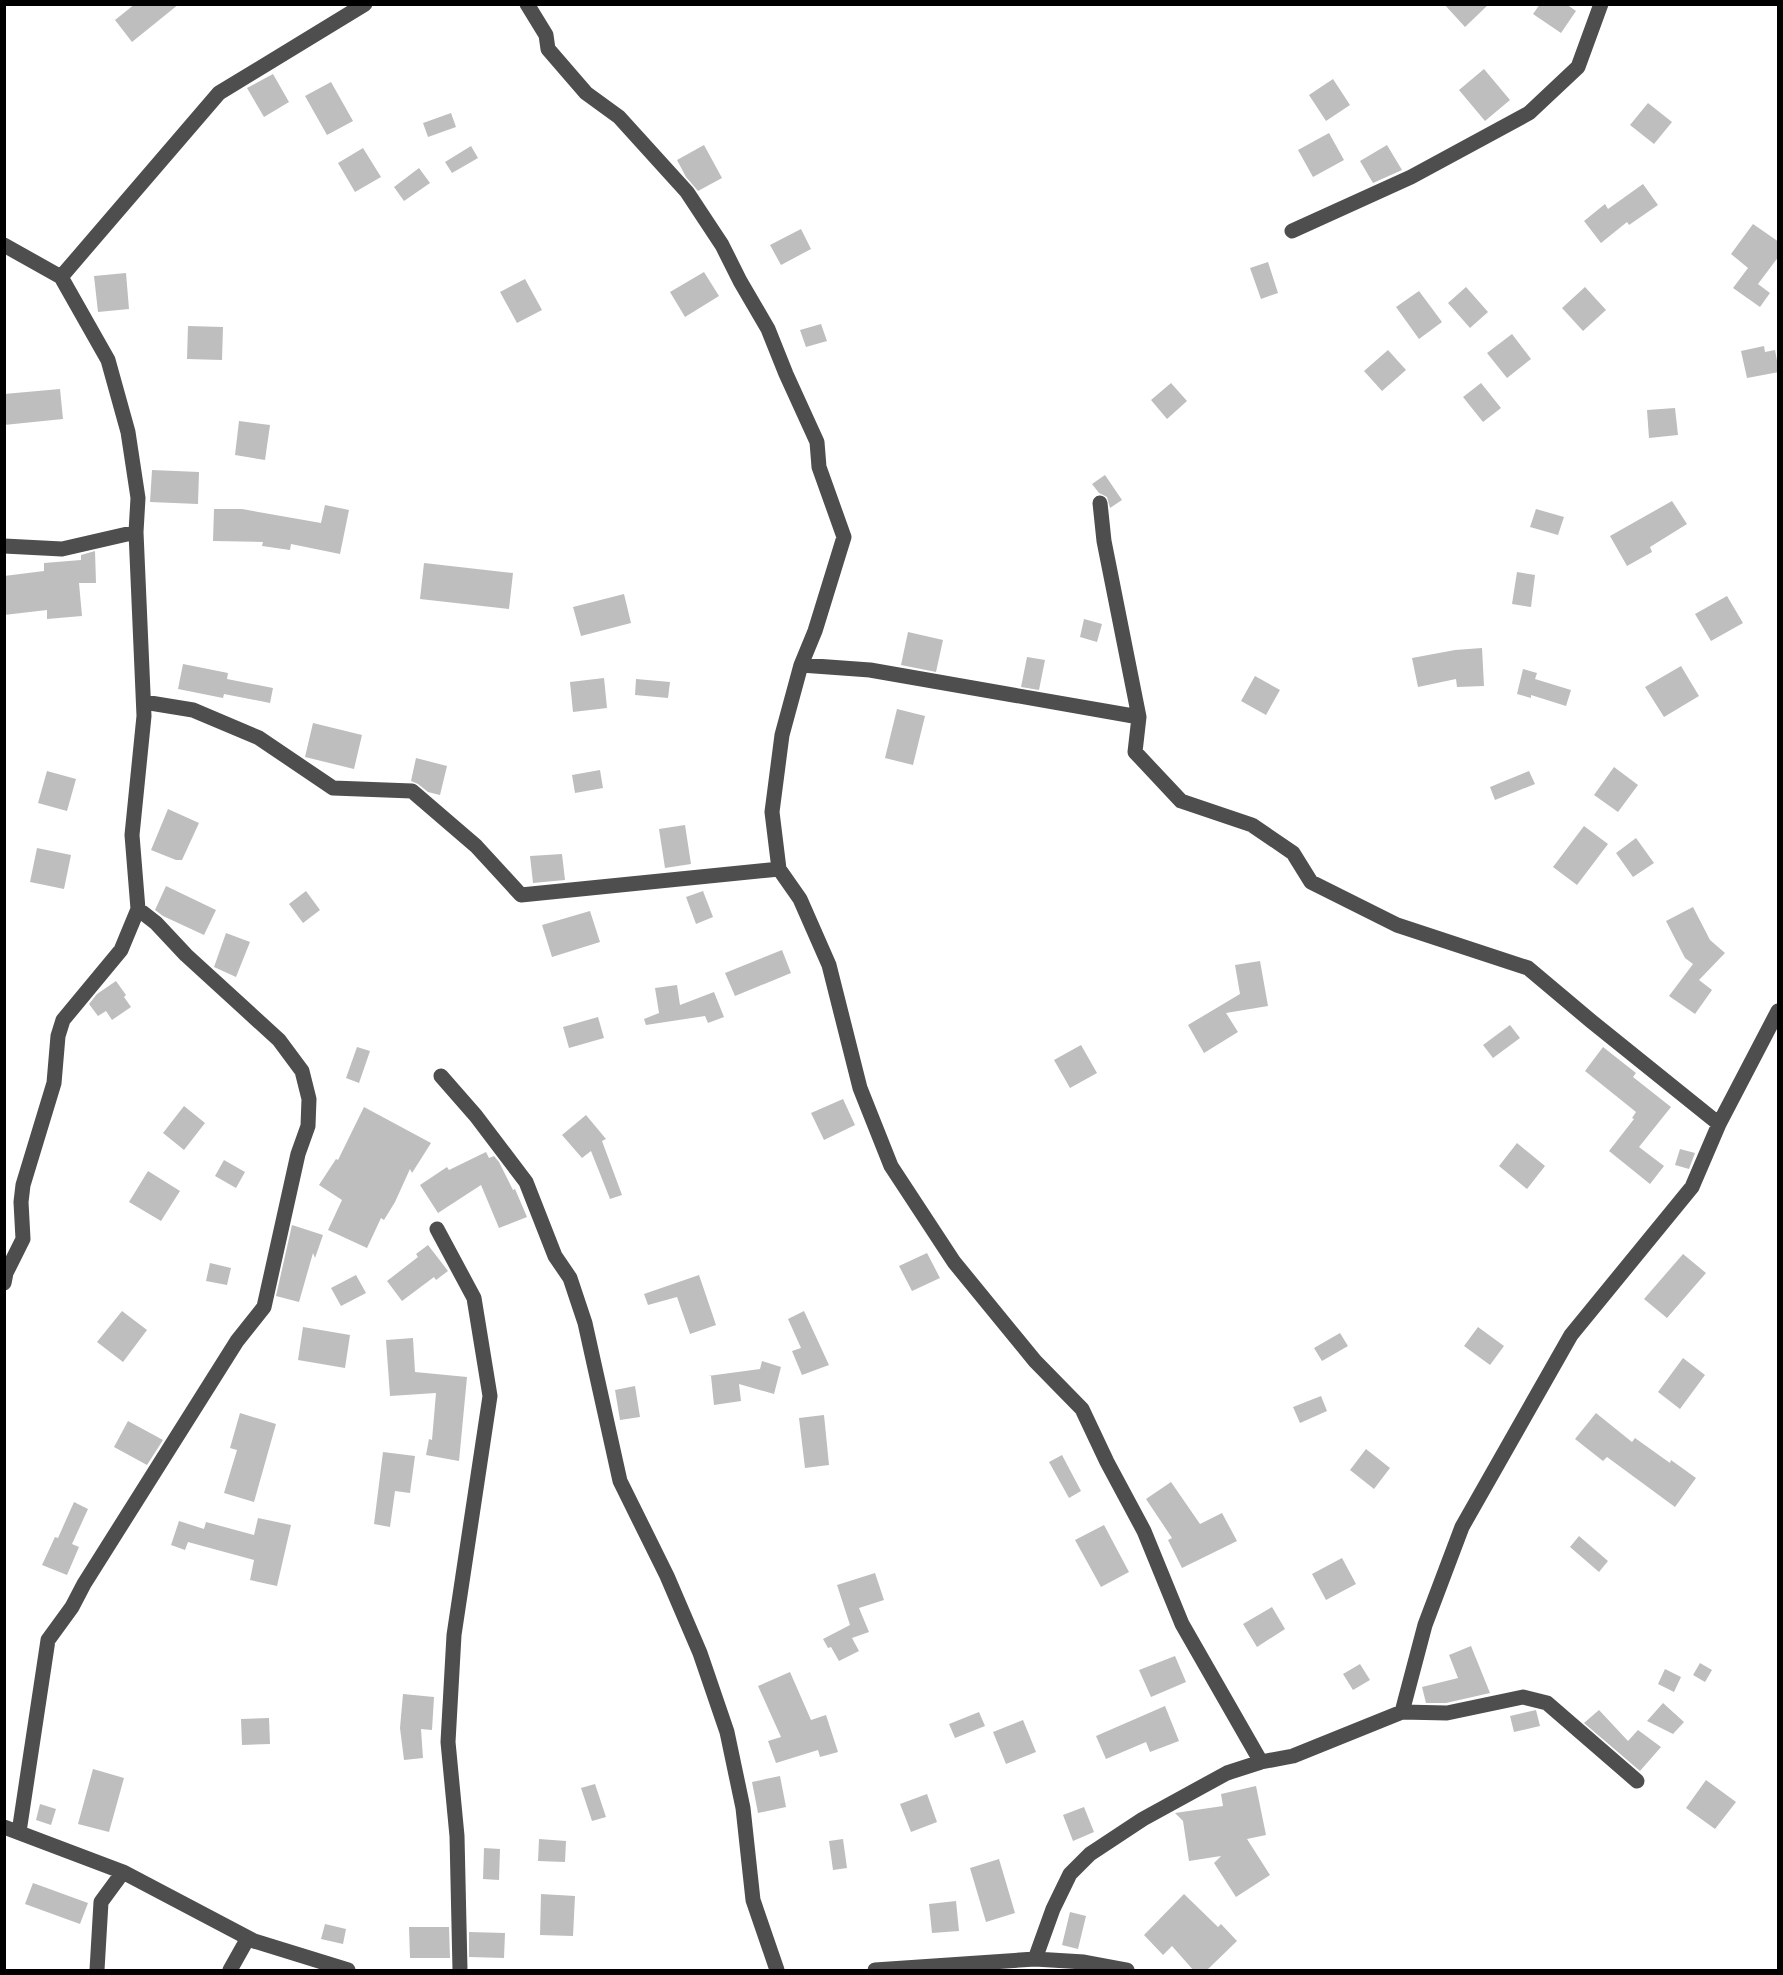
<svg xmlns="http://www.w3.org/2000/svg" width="1783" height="1975" font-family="Ubuntu,sans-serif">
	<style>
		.building { fill: #bebebe }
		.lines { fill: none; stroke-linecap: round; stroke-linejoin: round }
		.minor { stroke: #4e4e4e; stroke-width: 15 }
	</style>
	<rect width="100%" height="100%" fill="#fff"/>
	<path class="building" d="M135,4H179L132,42L115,20Z
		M1444,4H1489L1465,27Z
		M1540,4H1566L1576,11L1561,33L1533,14Z
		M1484,69L1510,100L1485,121L1459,90Z
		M273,74L289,102L264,117L247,88Z
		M1333,79L1350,105L1326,121L1309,95Z
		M331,82L353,121L327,135L305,96Z
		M1648,103L1672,122L1654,144L1630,125Z
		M451,113L456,127L428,137L423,123Z
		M1329,133L1344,160L1313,177L1298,150Z
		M704,145L722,178L698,191L686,177L677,160Z
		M1387,145L1402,170L1373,183L1360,161Z
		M471,146L478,158L452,173L445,162Z
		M363,148L381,177L355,192L338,163Z
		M419,168L430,183L404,201L394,187Z
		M1643,184L1658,205L1629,225L1627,222L1601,243L1584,221L1605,204L1608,209Z
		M1753,224L1779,242V256L1758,284L1770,293L1760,307L1733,288L1748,268L1731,254Z
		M801,229L811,249L781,265L770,245Z
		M1268,262L1278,293L1261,299L1250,268Z
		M704,272L719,296L685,317L670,292Z
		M126,273L129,309L98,312L94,276Z
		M525,279L542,310L517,323L500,292Z
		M1466,287L1488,312L1470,328L1448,303Z
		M1585,287L1606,310L1583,331L1562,308Z
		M1419,291L1442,322L1419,339L1396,307Z
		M821,324L827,341L806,347L800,330Z
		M188,326L223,327L222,360L187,359Z
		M1512,334L1531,359L1507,378L1487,353Z
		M1764,346L1765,352L1775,350L1779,372L1747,378L1741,351Z
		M1388,350L1406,370L1382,391L1364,371Z
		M1171,383L1187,401L1167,419L1151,400Z
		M1481,383L1501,408L1483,422L1463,397Z
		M60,389L63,419L4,425V394Z
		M1675,408L1678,435L1649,438L1647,410Z
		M239,421L270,425L265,460L235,455Z
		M152,470L199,472L198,504L150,502Z
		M1105,475L1122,500L1110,508L1107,497L1099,493L1092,484Z
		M1672,501L1687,524L1650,547L1652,552L1627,566L1610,536Z
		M325,505L349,510L340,554L291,544L290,550L262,546L263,542L213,541L214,509H242L321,523Z
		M1536,509L1564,517L1558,535L1530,527Z
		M95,551L96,583H79L82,616L47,619V610L4,615V576L44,571V563L81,560V555Z
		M424,563L513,573L509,609L420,599Z
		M1517,572L1535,575L1531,607L1512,604Z
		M624,594L631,623L581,636L573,607Z
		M1727,596L1743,623L1711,641L1695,614Z
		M1084,619L1102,624L1097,642L1080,637Z
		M908,632L943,640L936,672L901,665Z
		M1482,648L1484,686L1457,687L1456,679L1418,687L1412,658L1455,650Z
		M1027,657L1045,660L1039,690L1021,687Z
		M183,664L228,673L227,679L273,688L270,703L224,694L223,698L178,689Z
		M1681,666L1699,696L1664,717L1645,687Z
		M1523,669L1537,673L1535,679L1571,690L1566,706L1531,695V698L1517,694Z
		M1255,676L1280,690L1266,715L1241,701Z
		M604,678L607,708L573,712L570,682Z
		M636,679L670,682L668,698L635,695Z
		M897,709L925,716L913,765L885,758Z
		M313,723L362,735L354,769L305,757Z
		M416,758L447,766L440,795L428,792L418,784L411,781Z
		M1614,767L1638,785L1618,812L1594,795Z
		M600,770L603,788L575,793L572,775Z
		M47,771L76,779L67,811L38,803Z
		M1529,771L1535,784L1495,800L1490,787Z
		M168,809L199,823L182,860H176L151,850Z
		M685,825L691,864L665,868L659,829Z
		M1584,826L1608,844L1577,885L1553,867Z
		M1636,838L1654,863L1633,877L1616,853Z
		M37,848L71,855L64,889L30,882Z
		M562,854L565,880L533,883L530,856Z
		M166,886L216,910L204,935L163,916L155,910Z
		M306,891L320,910L303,923L289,904Z
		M703,891L713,917L696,924L686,897Z
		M1693,907L1710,940L1725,953L1699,980L1712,990L1695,1014L1669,996L1693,964L1685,958L1666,921Z
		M590,911L600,942L552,957L542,925Z
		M226,933L250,942L236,977L214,967Z
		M782,950L791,973L735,996L725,973Z
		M1260,961L1268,1006L1226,1013L1238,1032L1204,1053L1188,1025L1240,994L1235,965Z
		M116,981L126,995L124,997L131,1007L112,1020L106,1011L98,1016L89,1004L97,994Z
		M677,985L680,1005L714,992L724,1017L708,1023L705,1016L646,1025L644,1019L659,1013L655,988Z
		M598,1017L604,1038L569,1048L563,1027Z
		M1510,1025L1520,1038L1493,1058L1483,1045Z
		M1081,1045L1097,1073L1070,1088L1054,1060Z
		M357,1047L370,1051L359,1083L346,1078Z
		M1603,1047L1636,1073L1633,1077L1671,1107L1639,1147L1664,1166L1650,1184L1609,1151L1634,1119L1632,1118L1636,1112L1585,1071Z
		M843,1099L855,1125L824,1140L811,1113Z
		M184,1106L205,1123L184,1150L163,1133Z
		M364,1107L431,1143L412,1173L410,1169L395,1202L384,1220L381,1218L367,1248L328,1230L342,1200L319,1185L336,1159L338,1160Z
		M586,1115L606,1139L602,1141L622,1195L610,1199L591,1151L582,1158L562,1135Z
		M1517,1143L1545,1166L1527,1189L1499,1166Z
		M1680,1149L1695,1153L1689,1169L1675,1165Z
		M486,1152L489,1158L494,1156L499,1162L513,1190L515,1189L527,1217L499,1228L481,1185L438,1213L420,1185L447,1167L449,1170Z
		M224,1160L245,1172L236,1188L215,1176Z
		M148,1171L180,1191L161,1221L129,1202Z
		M292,1225L323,1235L315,1258L313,1253L299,1302L276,1296Z
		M428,1245L448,1271L436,1280L434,1277L402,1301L387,1281L418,1257L416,1254Z
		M927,1253L940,1278L912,1291L899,1266Z
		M1683,1254L1706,1273L1667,1318L1644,1299Z
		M210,1263L231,1268L227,1285L206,1281Z
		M356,1275L366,1293L341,1306L331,1288Z
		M699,1275L716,1325L690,1334L677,1297L648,1305L644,1294Z
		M122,1311L147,1330L123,1362L97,1342Z
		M804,1311L829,1365L802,1375L792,1351L801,1348L788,1319Z
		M303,1327L350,1335L345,1368L298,1360Z
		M1478,1327L1504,1346L1490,1365L1464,1346Z
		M1340,1333L1348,1346L1322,1361L1314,1348Z
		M413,1338L415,1372L467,1377L459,1461L426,1455L429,1439L432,1440L436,1393L390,1396L386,1340Z
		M1683,1358L1705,1375L1680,1409L1658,1392Z
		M762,1361L781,1367L774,1394L739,1384L741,1401L714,1405L711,1376H708L760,1369Z
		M635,1386L640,1417L620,1420L615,1390Z
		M1321,1396L1327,1411L1300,1423L1293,1407Z
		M240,1413L276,1424L254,1502L224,1493L237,1450L230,1448Z
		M1596,1413L1632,1442L1635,1438L1670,1463L1671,1460L1696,1478L1675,1507L1607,1457L1603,1461L1575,1439Z
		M824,1415L829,1465L805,1468L799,1418Z
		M128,1421L163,1440L147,1465L114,1447Z
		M1366,1449L1390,1468L1374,1489L1350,1470Z
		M383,1452L415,1456L410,1493L395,1491L390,1527L374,1524Z
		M1062,1455L1081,1491L1069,1498L1049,1462Z
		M1171,1482L1200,1524L1222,1513L1237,1541L1182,1568L1168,1540L1172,1538L1146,1499Z
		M74,1502L88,1509L72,1544L79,1547L67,1575L42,1565L55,1537L58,1538Z
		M258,1518L291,1525L277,1586L250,1580L254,1560L188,1542L185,1550L171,1545L179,1521L204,1529L206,1522L254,1535Z
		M1104,1525L1129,1572L1101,1587L1075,1540Z
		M1579,1536L1608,1561L1599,1572L1570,1547Z
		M1342,1558L1356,1584L1326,1600L1312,1574Z
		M875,1573L884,1600L859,1608L869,1632L852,1638L859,1651L839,1661L831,1647L828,1648L823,1639L850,1625L837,1585Z
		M1272,1607L1285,1629L1257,1647L1243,1624Z
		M1471,1646L1490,1693L1446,1703H1426L1422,1687L1458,1678L1449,1655Z
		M1175,1656L1186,1682L1151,1697L1139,1670Z
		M1700,1663L1712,1670L1705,1682L1693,1675Z
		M1360,1664L1370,1680L1353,1690L1343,1674Z
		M1665,1669L1681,1677L1674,1692L1658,1684Z
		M790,1672L811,1720L826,1715L838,1752L820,1757L818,1750L776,1763L768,1741L781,1737L758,1686Z
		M403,1694L434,1697L432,1730L421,1729L423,1758L404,1760L400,1728Z
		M1663,1703L1684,1722L1673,1734L1647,1721Z
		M1165,1706L1179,1741L1150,1752L1146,1742L1106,1759L1096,1736Z
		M1536,1710L1540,1726L1514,1732L1510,1716Z
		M1599,1710L1628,1741L1638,1730L1661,1747L1640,1771L1584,1723Z
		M979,1712L985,1726L955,1738L949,1724Z
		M269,1718L270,1744L242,1745L241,1719Z
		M1023,1720L1036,1752L1006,1764L993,1732Z
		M93,1769L124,1778L109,1832L78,1824Z
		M780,1776L786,1807L758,1813L752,1782Z
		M1706,1780L1736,1802L1715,1829L1686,1808Z
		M595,1784L606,1817L592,1821L581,1788Z
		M1256,1786L1266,1835L1247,1839L1270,1875L1236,1897L1214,1863L1221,1856L1189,1861L1183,1821L1175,1813L1223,1806L1221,1794Z
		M927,1794L937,1822L911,1832L900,1804Z
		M40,1804L56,1809L51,1825L36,1820Z
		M1084,1807L1094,1832L1073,1841L1063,1815Z
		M539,1839L566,1841L565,1862L538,1861Z
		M843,1839L847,1868L833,1870L829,1841Z
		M484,1848L500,1849L499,1880L483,1879Z
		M999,1859L1015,1913L986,1922L970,1868Z
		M33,1883L88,1903L80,1924L25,1904Z
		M541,1894L575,1896L573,1936L540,1935Z
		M1184,1894L1218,1927L1221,1924L1237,1941L1206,1971H1194L1172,1946L1163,1955L1144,1935Z
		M956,1901L959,1931L932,1933L929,1904Z
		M1070,1912L1086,1916L1078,1949L1062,1945Z
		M325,1924L346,1929L343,1944L321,1939Z
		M409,1927H449L450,1958H410Z
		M469,1932L505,1933L504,1958L469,1957Z"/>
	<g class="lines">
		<path class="minor" d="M527,4L546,35L548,49L586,93L619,117L687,192L722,245L740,281L768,329L786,374L817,442L819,467L844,537L815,631L801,665
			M1292,231L1411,177L1529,113L1578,67L1601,4
			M4,245L61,277L108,360L128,432L138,498L136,532L144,716L132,835L138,909L121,950L63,1020L58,1036L54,1083L23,1185L21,1202L23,1239L6,1273L4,1283
			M61,277L219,93L365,4
			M1100,503L1104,541L1139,717L1135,752L1181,801L1252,825L1293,853L1311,882L1397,925L1528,968L1591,1021L1719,1124
			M4,546L62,549L136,532
			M144,702L193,710L259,738L333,788L412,791L476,846L521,895L779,869L772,812L782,735L801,665L870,670L1139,717
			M779,869L800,899L829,965L860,1088L891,1166L954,1262L1035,1361L1082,1409L1107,1462L1144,1531L1182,1624L1261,1762
			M441,1076L476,1116L526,1182L555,1256L570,1278L585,1323L620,1481L667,1576L700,1653L727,1732L743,1808L753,1900L777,1970
			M437,1229L474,1298L490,1396L454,1635L448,1742L457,1836L460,1970
			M1402,1712L1425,1625L1462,1527L1571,1335L1692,1187L1719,1124L1778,1011
			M4,1827L123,1872L254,1941L348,1970
			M19,1832L48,1640L72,1607L84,1584L237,1341L264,1307L298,1154L308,1126L309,1099L302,1071L279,1040L186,955L156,923L138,909
			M1035,1959L1053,1909L1070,1874L1090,1854L1143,1819L1227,1773L1261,1762L1293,1756L1402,1712L1447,1713L1523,1697L1547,1703L1637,1781
			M97,1970L101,1902L123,1872
			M230,1970L248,1938
			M875,1970L1035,1959L1084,1962L1127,1970"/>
	</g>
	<rect width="1783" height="1975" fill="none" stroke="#000000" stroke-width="12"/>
</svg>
